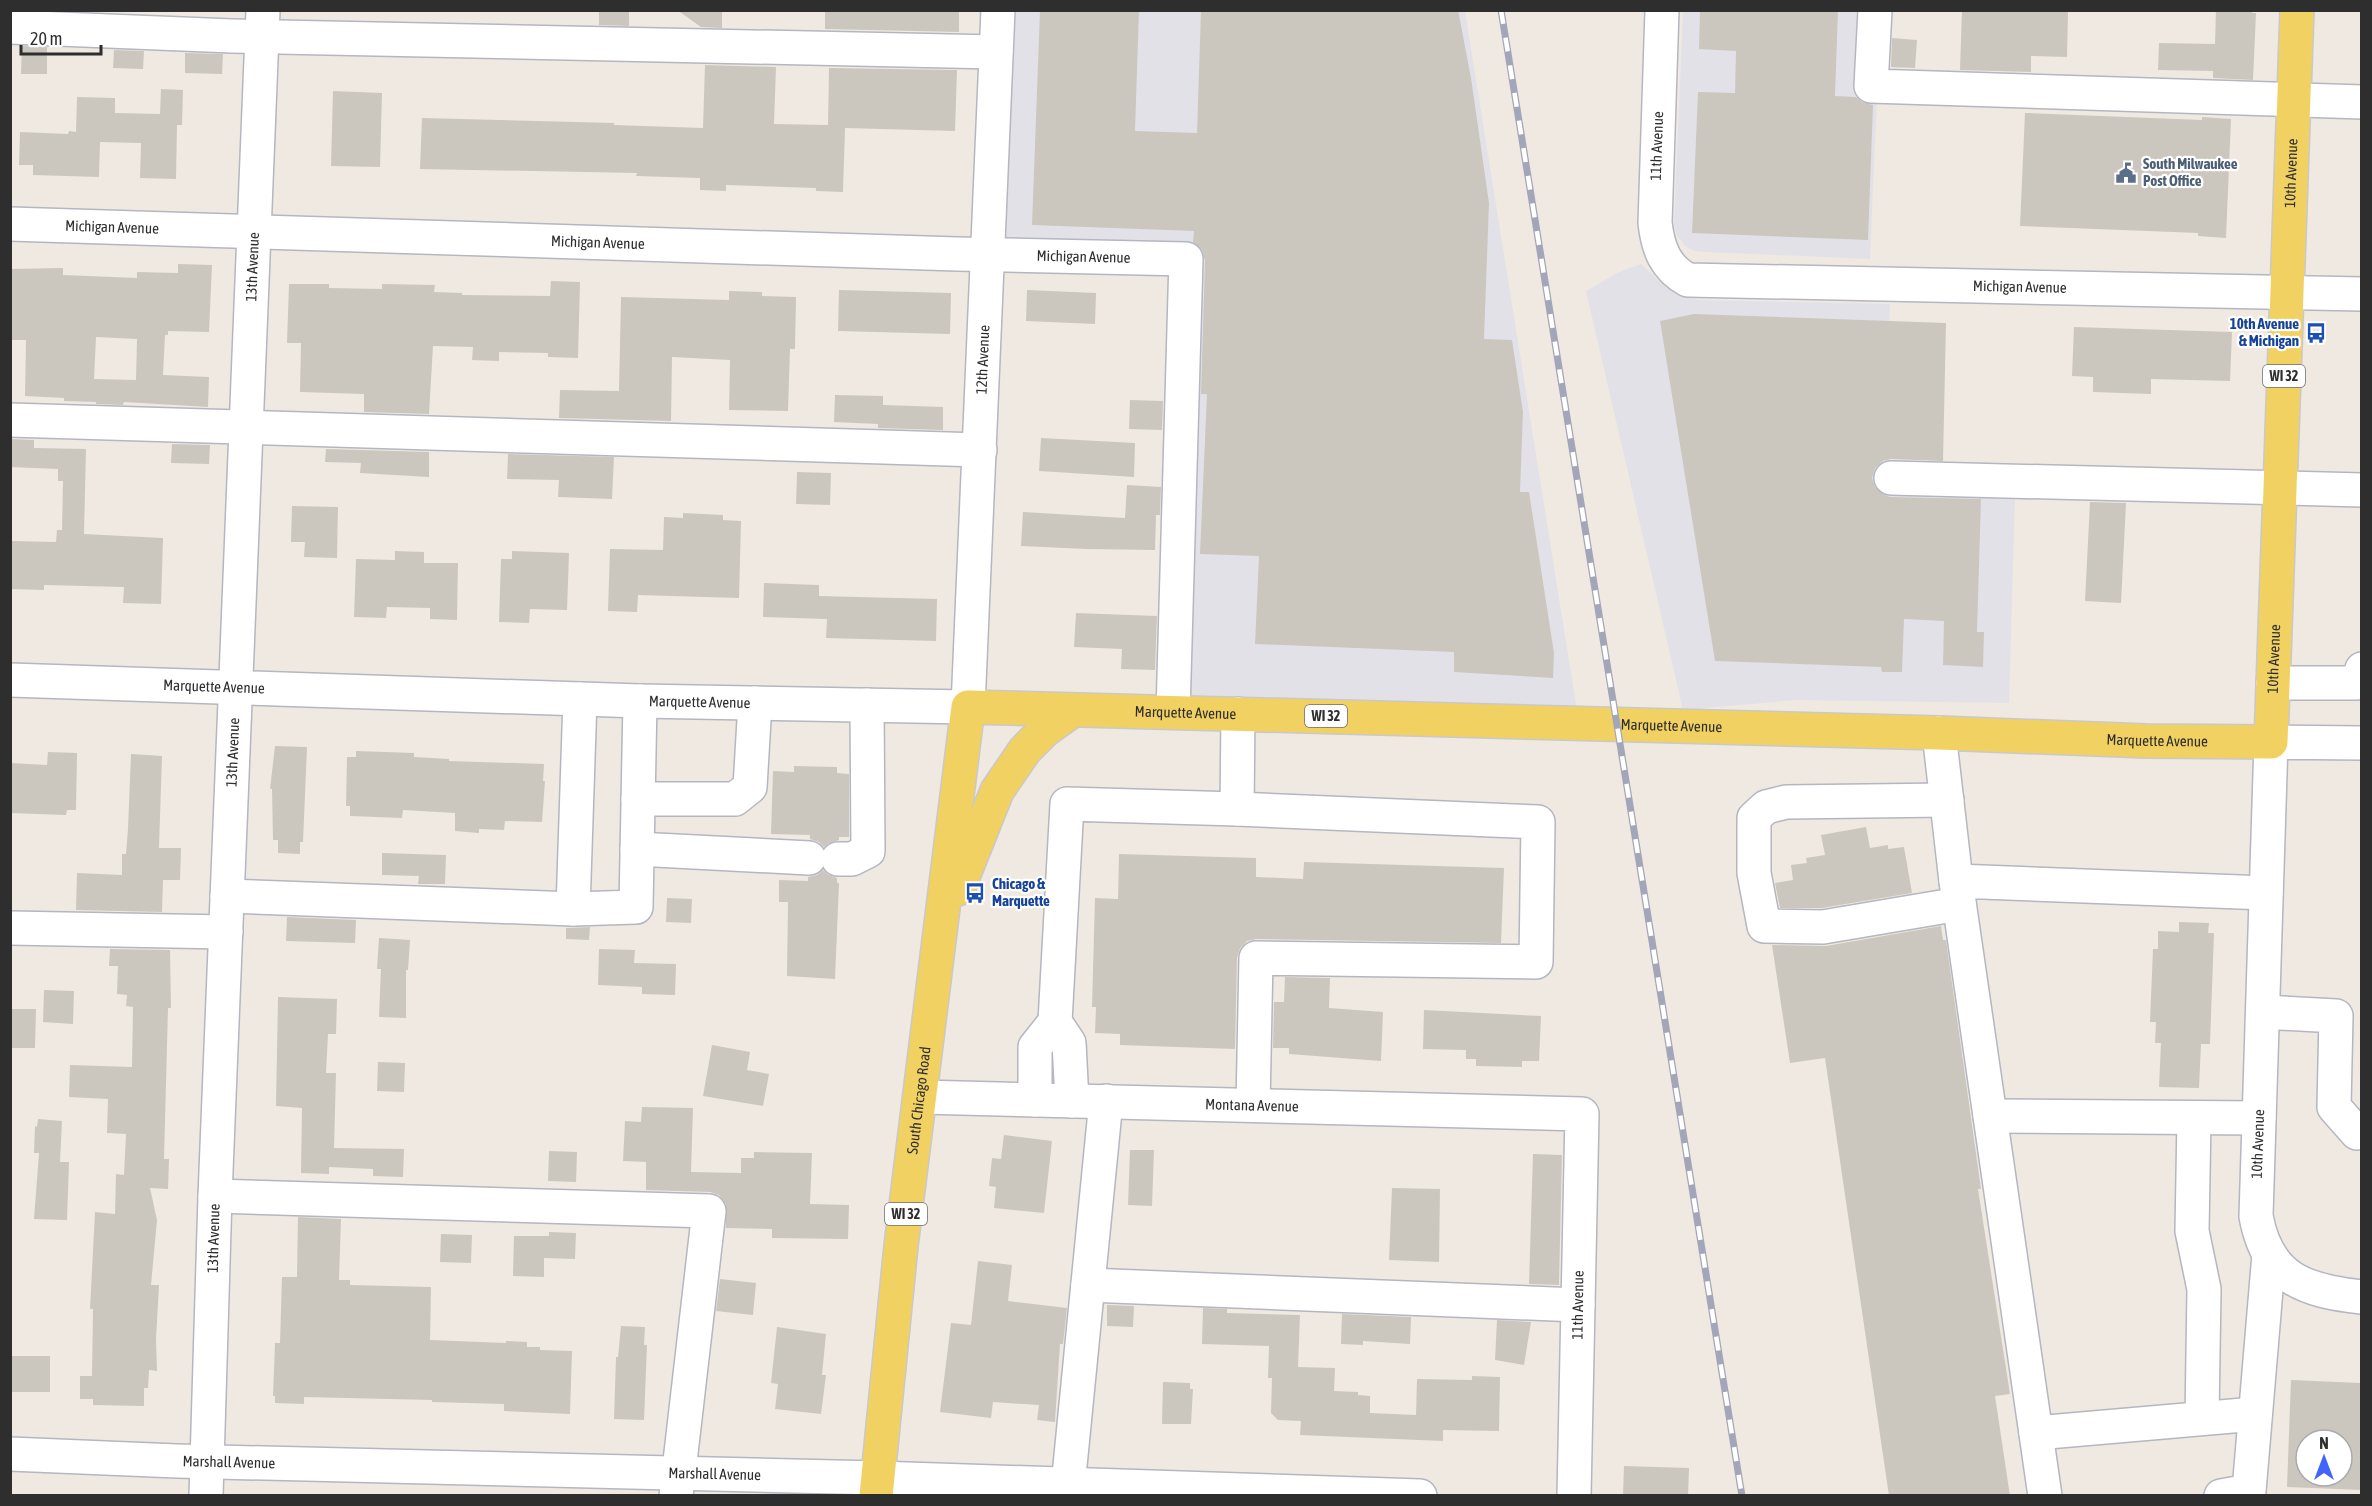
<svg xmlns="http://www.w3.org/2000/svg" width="2372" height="1506" font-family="'Asap Condensed',sans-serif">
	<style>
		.industrial { fill: #e3e1e8 }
		.building { fill: #cbc7bf; fill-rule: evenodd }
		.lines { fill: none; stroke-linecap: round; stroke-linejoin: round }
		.minor-casing { stroke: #b4b7c1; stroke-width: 36 }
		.major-casing { stroke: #c9c9c9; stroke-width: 36 }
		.minor { stroke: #fff; stroke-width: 33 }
		.major { stroke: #f2d163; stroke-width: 33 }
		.rail-casing { stroke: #a3a6b8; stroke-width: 7 }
		.rail { stroke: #fff; stroke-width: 4.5; stroke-dasharray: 14; stroke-linecap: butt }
		.labels { text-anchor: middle; stroke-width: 4.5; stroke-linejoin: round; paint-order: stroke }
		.shield { fill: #fff; stroke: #6d6d6d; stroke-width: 1.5 }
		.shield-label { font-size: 14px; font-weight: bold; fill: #2e2e2e }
		.street-label { font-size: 15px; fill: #2e2e2e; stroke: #fff }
		.service-label { font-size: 15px; font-weight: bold; fill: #4e5e75; stroke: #fff; text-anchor: start }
		.transit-label { font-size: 15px; font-weight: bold; fill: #164399; stroke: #fff; text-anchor: end }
	</style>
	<rect width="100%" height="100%" fill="#efe9e1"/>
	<path class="industrial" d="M998,11H1465L1579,723L1173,712L1185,259L989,255Z
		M1683,11H1867L1877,95L1870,259L1705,252L1694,251L1685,246L1677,235L1674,225Z
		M1641,264L1660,282L1680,295L1698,300L1890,304L1882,493L2015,496L2009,703L1796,700L1683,710L1586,291L1621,271Z"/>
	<path class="building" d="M599,10H629V26L599,25Z
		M677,10H722V28L701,27Z
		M825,10H959V32L825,29Z
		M1040,10H1139L1135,131L1197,133L1201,10H1458L1471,78L1489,203L1484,339L1512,340L1523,412L1520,492H1529L1554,653L1553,678L1454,672V652L1255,644L1259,556L1200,554L1207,394H1201L1205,260L1202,250L1193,242L1194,231L1032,225Z
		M1700,10H1838L1835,96L1856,97L1862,102L1873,105L1868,240L1692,233L1698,92L1735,93L1736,51L1699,49Z
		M1962,10H2068L2067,57L2031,56V72L1960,70Z
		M2216,10H2253L2252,13H2256L2253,80L2213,78V71L2158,70L2159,43L2215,44Z
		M1892,38L1917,40L1915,68L1891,67Z
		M22,46L47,47V74H21Z
		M114,50L144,51L143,69L113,68Z
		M185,53L223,54L222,74L185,73Z
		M705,65L776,67L774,124L828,125L829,68L957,70L955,131L845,128L843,192L816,191V188L726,185V191L700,190V178L636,176L637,173L420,169L422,118L614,123V125L703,128Z
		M161,89L183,90L182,125H177L176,179L140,178L141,143L100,142L99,177L33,175V165H19L20,132L68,134L69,131L76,132L77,97L115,98V113L160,114Z
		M333,91L382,93L380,167L331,166Z
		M2025,113L2202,120V117L2231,119L2226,238L2198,236V233L2020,226Z
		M178,264L212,265L209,332L168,331V335H165L163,375L209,377L208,407L124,402L123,405L96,404V402L64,401V398L25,396L26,340H10V269L63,268V275L137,278V272L178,273ZM96,337L137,339L136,380L94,379Z
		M551,281L580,282L578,358L548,357V353L499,352V361L472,360L473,347L433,346L429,414L364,412V394L300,392L301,343H287L289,284H329V288L382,289V284L435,285L434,292L462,293V295L550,296Z
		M839,290L951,293L950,334L838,331Z
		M1027,290L1096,293L1095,324L1026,321Z
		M729,291L762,292V296L796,297L795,349H790L788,411L729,410L730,360L672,357L671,421L559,418L560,390L619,391L621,297L729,300Z
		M1694,314L1946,323L1943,461L1891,459L1883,461L1875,468L1872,478L1875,487L1882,494L1890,497L1981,499L1977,632H1984L1983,667L1943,665L1944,621L1904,619L1902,672H1882L1881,667L1715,661L1660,321Z
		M2074,327L2232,332L2230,381L2151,379V394L2093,392V377L2072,376Z
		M835,395L883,396V405L943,407V430L878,428V424L834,422Z
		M1130,400L1163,401L1162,430L1129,429Z
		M1041,438L1135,443L1134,477L1039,471Z
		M10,439L34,440V448L86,449L84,534L163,538L161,604L123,603L124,587L44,585V590L10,589V541L56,542L57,530H62L63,481H58V469L10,467Z
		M172,444L210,445L209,464L171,463Z
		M326,449L429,452V477L360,473L361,463L325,462Z
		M508,454L614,457L612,499L558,497L559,480L507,479Z
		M797,472L831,473L830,505L796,504Z
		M1127,485L1161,487L1160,515H1156L1155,550L1087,549L1021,546L1023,512L1125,518Z
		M2090,502L2126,503L2121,603L2085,601Z
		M292,506L338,507L337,558L304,557L305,542H291Z
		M683,513L723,515V520L741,521L739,598L638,595L637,612L608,611L610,549L663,550L664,517L683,518Z
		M395,551L424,552V563H458L457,620L430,619V608L387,607L386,618L354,617L356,559L395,560Z
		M512,551L569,553L567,610L530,609L529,623L499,622L501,559H512Z
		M764,583L819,585V596L937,599L936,641L826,638L827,619L763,617Z
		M1076,613L1157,616L1155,670L1121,669L1122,649L1074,647Z
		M275,746L307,747L303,842H300V854L278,853V840H273L272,789H270Z
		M356,751L414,753V757L449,759V761L544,764L543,781H545L542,822L505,821L504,830L479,829V833L455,831V813L403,810L402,818L350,816V806H346L347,757H356Z
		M48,752L77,753L76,810H67L66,815L10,813V763L47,765Z
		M131,754L162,756L159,848H181L180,880H163L162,912L76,910L77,873L122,875V854H126L128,829Z
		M794,766L837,767V773L849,774V837H839V840L829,843L824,847L819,842L810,839V835L771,834L773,771L794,772Z
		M1866,827L1870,848L1888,845V849L1904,847L1912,893L1822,908H1780L1775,883L1793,880L1791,865L1807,863L1806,858L1825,855L1821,835Z
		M382,853L446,855L445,884H418L419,876L382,875Z
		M1119,854L1256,858V877L1303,879L1304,862L1504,868L1501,943L1256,939L1247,941L1240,948L1237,958L1235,1049L1120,1045V1034L1095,1033L1096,1007H1092L1095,898L1118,899Z
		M823,870L829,875L837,878V883H839L835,979L787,976L788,902H779V880L808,881V877L817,875Z
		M667,898L692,899L691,923L666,922Z
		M287,917L356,920L355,943L286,941Z
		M2179,922L2209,923L2208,933H2214L2210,1044H2201L2199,1088L2159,1087L2161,1043H2155L2156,1022H2150L2153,949H2158V931L2179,932Z
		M1941,926L1943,940H1946L1981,1189H1978L2010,1394L1995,1396L2010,1496H1889L1825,1058L1790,1063L1772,945L1826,946Z
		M590,927L589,940L566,939V928Z
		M379,938L410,940L408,970H406V1018L379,1017L381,969H377Z
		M110,949L170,950L171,1008H168L164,1159H169L168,1189L150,1188L157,1220L151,1285H159L156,1339L157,1371L149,1370L148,1388H144V1406L93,1405V1399H80V1376H92L93,1309H90L95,1212L115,1214L116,1174L124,1175L126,1134L107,1133L108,1099L69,1097L70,1065L132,1067L133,1007L126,1006L127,995L117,994L118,966H109Z
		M599,949L635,950L634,963L676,964L675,995L642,994V987L598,985Z
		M1285,977L1330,978L1329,1008L1383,1012L1381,1061L1289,1054V1048H1273L1274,1002H1284Z
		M44,990L74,991L73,1024L43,1022Z
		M278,997L337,999L336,1034H328L326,1073H336L334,1148L404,1149L403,1177L373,1176V1169L329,1167V1174L301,1173L302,1108L276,1106Z
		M10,1009H36L35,1048H10Z
		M1424,1010L1541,1016L1539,1061H1522V1067L1476,1066V1059H1466V1050L1423,1049Z
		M712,1045L750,1052L747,1070L769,1074L763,1106L703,1096Z
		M378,1062L405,1063L404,1092L377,1091Z
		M642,1107L693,1108L691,1172L741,1173V1158H754V1152L812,1153L810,1204L849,1205L848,1239L772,1238V1229L726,1228V1204L719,1195L710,1192L646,1190V1162L623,1161L625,1121L641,1122Z
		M38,1119L62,1121L60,1162H69L67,1220L34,1219L39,1153H34L35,1126L37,1127Z
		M1004,1135L1052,1141L1044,1213L994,1208L996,1187L989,1186L992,1158L1001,1159Z
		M1130,1150H1154L1152,1206L1128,1205Z
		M549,1151L577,1152L576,1182L548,1181Z
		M1533,1154L1562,1155L1559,1285L1529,1284Z
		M1392,1188L1440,1189L1439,1262L1389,1260Z
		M298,1217L341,1219L339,1280H350V1285L431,1287L430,1340L506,1343V1341L527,1342V1347H540V1350L572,1351L570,1414L504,1411V1404L432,1402V1400L304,1397V1404L275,1403V1396H273L275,1343H280L282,1277H297Z
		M549,1232L576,1233L575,1259L544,1258V1277L513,1276L514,1236H549Z
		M441,1234L472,1235L471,1263L440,1262Z
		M978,1261L1012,1265L1008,1301L1067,1308L1063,1344H1060L1055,1422L1037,1420L1039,1405L993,1402L991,1418L940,1412L951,1323L971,1325Z
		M720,1279L756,1283L753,1315L716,1311Z
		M1107,1305L1134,1306L1133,1327L1107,1326Z
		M1203,1308L1227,1309V1313L1300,1315L1298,1367L1335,1368L1334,1391L1358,1392V1395L1370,1396V1413L1416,1415L1417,1379L1472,1380V1376L1500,1377L1499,1431L1443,1430V1441L1300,1435L1301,1421L1278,1420L1271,1413L1272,1378H1268L1269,1346L1202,1344Z
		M1342,1314L1411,1317L1410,1344L1363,1341V1345L1341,1344Z
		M1497,1320L1531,1322L1524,1365L1495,1360Z
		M621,1326L645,1327L644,1345H647L644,1420L614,1419L616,1357H618Z
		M777,1327L826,1334L822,1375H826L821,1414L775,1409L778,1384L771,1383Z
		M10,1356H50V1392H10Z
		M2291,1380L2361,1383V1490L2287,1487ZM2306,1440H2342V1476H2306Z
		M1163,1382L1190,1383V1389H1193L1191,1424H1162Z
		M1624,1466L1689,1468L1688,1496H1623Z"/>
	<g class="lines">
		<g class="minor-casing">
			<g id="minor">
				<path id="s1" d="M1662,10L1655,223C1658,248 1665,268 1688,280L2362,294"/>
				<path d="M1875,10L1871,86L2362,102"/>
				<path d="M10,27L232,36L996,52"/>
				<path id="s2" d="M10,224L957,254L1186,259L1173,712"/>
				<path d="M10,420L980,450"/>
				<path d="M1891,478L2362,490"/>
				<path id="s3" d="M10,680L640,701L968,707L998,10"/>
				<path d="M2273,683H2357L2362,669"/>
				<path d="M1939,733L1956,881"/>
				<path d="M2362,743L2271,742L2256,1216C2267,1278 2304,1291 2362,1297"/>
				<path d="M638,799H735L750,787L755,703"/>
				<path d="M1947,800L1786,802L1766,807L1754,818V873L1764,926L1823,927L1959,904"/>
				<path d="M1237,809L1538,822L1536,962L1256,958L1253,1105"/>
				<path d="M637,849L809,858"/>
				<path d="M838,859H852L868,851L867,705"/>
				<path d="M227,896L573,909L636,907L640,701"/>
				<path d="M573,909L580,699"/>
				<path d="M10,928L226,932"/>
				<path d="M2263,1012L2336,1016L2334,1107L2357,1133"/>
				<path d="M1055,1022L1067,804L1237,809L1238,714"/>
				<path id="s4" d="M922,1097L1582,1114L1574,1496"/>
				<path d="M1035,1100V1047L1055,1022L1069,1043L1072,1101"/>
				<path d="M1990,1116L2259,1118"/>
				<path d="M2194,1118L2192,1231L2204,1289L2202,1418"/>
				<path d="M215,1196L709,1211L676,1496"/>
				<path d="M1088,1285L1578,1305"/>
				<path d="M2036,1433L2255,1414"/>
				<path id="s5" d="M10,1454L177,1461L878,1478L1420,1496"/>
				<path id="s6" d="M206,1496L215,1196L263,10"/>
				<path d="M1067,1496L1106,1101"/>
				<path d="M2045,1496L1956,881L2266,893"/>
				<path d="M2221,1496L2249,1491L2269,1254"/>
			</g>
		</g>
		<g class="major-casing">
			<g id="major">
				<path d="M958,889L997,791L1025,750L1045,730L1073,710"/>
				<path id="s7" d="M876,1496L901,1246L968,707L1939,733L2146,741L2271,742L2297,10"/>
			</g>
		</g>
		<use href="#minor" class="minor"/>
		<use href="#major" class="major"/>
		<g class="rail-casing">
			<path id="rail" d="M1501,10L1742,1496"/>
		</g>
		<use href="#rail" class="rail"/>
	</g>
	<defs>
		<g id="civic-bare" transform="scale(1.62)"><path d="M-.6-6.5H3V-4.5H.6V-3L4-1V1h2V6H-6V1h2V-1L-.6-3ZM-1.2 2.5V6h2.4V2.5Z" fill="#5c6f8a" stroke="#fff" stroke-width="2.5" paint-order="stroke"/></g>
		<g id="bus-bare" transform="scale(1.62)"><path d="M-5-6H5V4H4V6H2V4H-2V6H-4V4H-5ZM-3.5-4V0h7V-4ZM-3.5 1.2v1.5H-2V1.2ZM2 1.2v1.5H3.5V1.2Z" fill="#1a4fb4" stroke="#fff" stroke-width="2.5" paint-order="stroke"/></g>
	</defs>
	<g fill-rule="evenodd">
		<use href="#civic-bare" x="2126" y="173"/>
		<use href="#bus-bare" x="2316" y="333"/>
		<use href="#bus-bare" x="975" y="893"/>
	</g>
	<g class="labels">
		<g class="shield">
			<rect x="2263" y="365" width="42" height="22" rx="4.5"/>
			<rect x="1305" y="705" width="42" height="22" rx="4.5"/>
			<rect x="885" y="1203" width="42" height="22" rx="4.5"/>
		</g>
		<g class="shield-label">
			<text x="2284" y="381">WI 32</text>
			<text x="1326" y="721">WI 32</text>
			<text x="906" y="1219">WI 32</text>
		</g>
		<g class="street-label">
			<text transform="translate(1657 146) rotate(-88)" y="5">11th Avenue</text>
			<text dy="5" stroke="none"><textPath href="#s7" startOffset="2667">10th Avenue</textPath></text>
			<text dy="5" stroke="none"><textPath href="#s2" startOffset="102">Michigan Avenue</textPath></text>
			<text dy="5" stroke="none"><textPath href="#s2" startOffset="588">Michigan Avenue</textPath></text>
			<text dy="5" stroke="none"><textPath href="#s2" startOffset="1074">Michigan Avenue</textPath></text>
			<text dy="5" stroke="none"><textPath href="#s6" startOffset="1230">13th Avenue</textPath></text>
			<text dy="5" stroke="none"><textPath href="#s1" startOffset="614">Michigan Avenue</textPath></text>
			<text dy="5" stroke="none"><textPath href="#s3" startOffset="1306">12th Avenue</textPath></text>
			<text dy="5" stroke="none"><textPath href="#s7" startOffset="2181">10th Avenue</textPath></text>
			<text dy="5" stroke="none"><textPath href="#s3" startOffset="204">Marquette Avenue</textPath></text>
			<text dy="5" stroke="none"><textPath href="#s3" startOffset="690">Marquette Avenue</textPath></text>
			<text dy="5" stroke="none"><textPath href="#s7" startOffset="1012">Marquette Avenue</textPath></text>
			<text dy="5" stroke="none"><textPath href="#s7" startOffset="1498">Marquette Avenue</textPath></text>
			<text dy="5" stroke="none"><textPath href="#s7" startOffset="1984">Marquette Avenue</textPath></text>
			<text dy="5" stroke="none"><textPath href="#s6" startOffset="744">13th Avenue</textPath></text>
			<text dy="5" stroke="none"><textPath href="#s7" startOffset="398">South Chicago Road</textPath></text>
			<text dy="5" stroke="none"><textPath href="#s4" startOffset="330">Montana Avenue</textPath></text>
			<text transform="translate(2258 1144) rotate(-88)" y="5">10th Avenue</text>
			<text dy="5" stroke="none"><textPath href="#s6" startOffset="258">13th Avenue</textPath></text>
			<text transform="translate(1578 1305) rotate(-89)" y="5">11th Avenue</text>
			<text dy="5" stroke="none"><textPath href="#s5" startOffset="219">Marshall Avenue</textPath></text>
			<text dy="5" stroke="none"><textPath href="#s5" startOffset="705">Marshall Avenue</textPath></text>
		</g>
		<g class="service-label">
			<text x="2143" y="169">South Milwaukee<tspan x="2143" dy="17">Post Office</tspan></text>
		</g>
		<g class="transit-label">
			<text x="2299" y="329">10th Avenue<tspan x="2299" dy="17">&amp; Michigan</tspan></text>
			<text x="992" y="889" text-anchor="start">Chicago &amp;<tspan x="992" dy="17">Marquette</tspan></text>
		</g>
	</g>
	<rect width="2372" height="1506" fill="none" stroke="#2e2e2e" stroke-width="24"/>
	<g transform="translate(2324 1458)"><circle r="28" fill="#ffffff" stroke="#ababab" stroke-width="1.5"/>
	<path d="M0-4.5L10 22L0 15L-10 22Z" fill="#4264fb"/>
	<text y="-9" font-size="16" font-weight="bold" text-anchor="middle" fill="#2e2e2e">N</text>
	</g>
	<path d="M21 45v9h80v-9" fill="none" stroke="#2e2e2e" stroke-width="3"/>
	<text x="30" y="45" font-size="18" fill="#2e2e2e" stroke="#ffffff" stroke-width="4.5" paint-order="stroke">20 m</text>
</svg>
